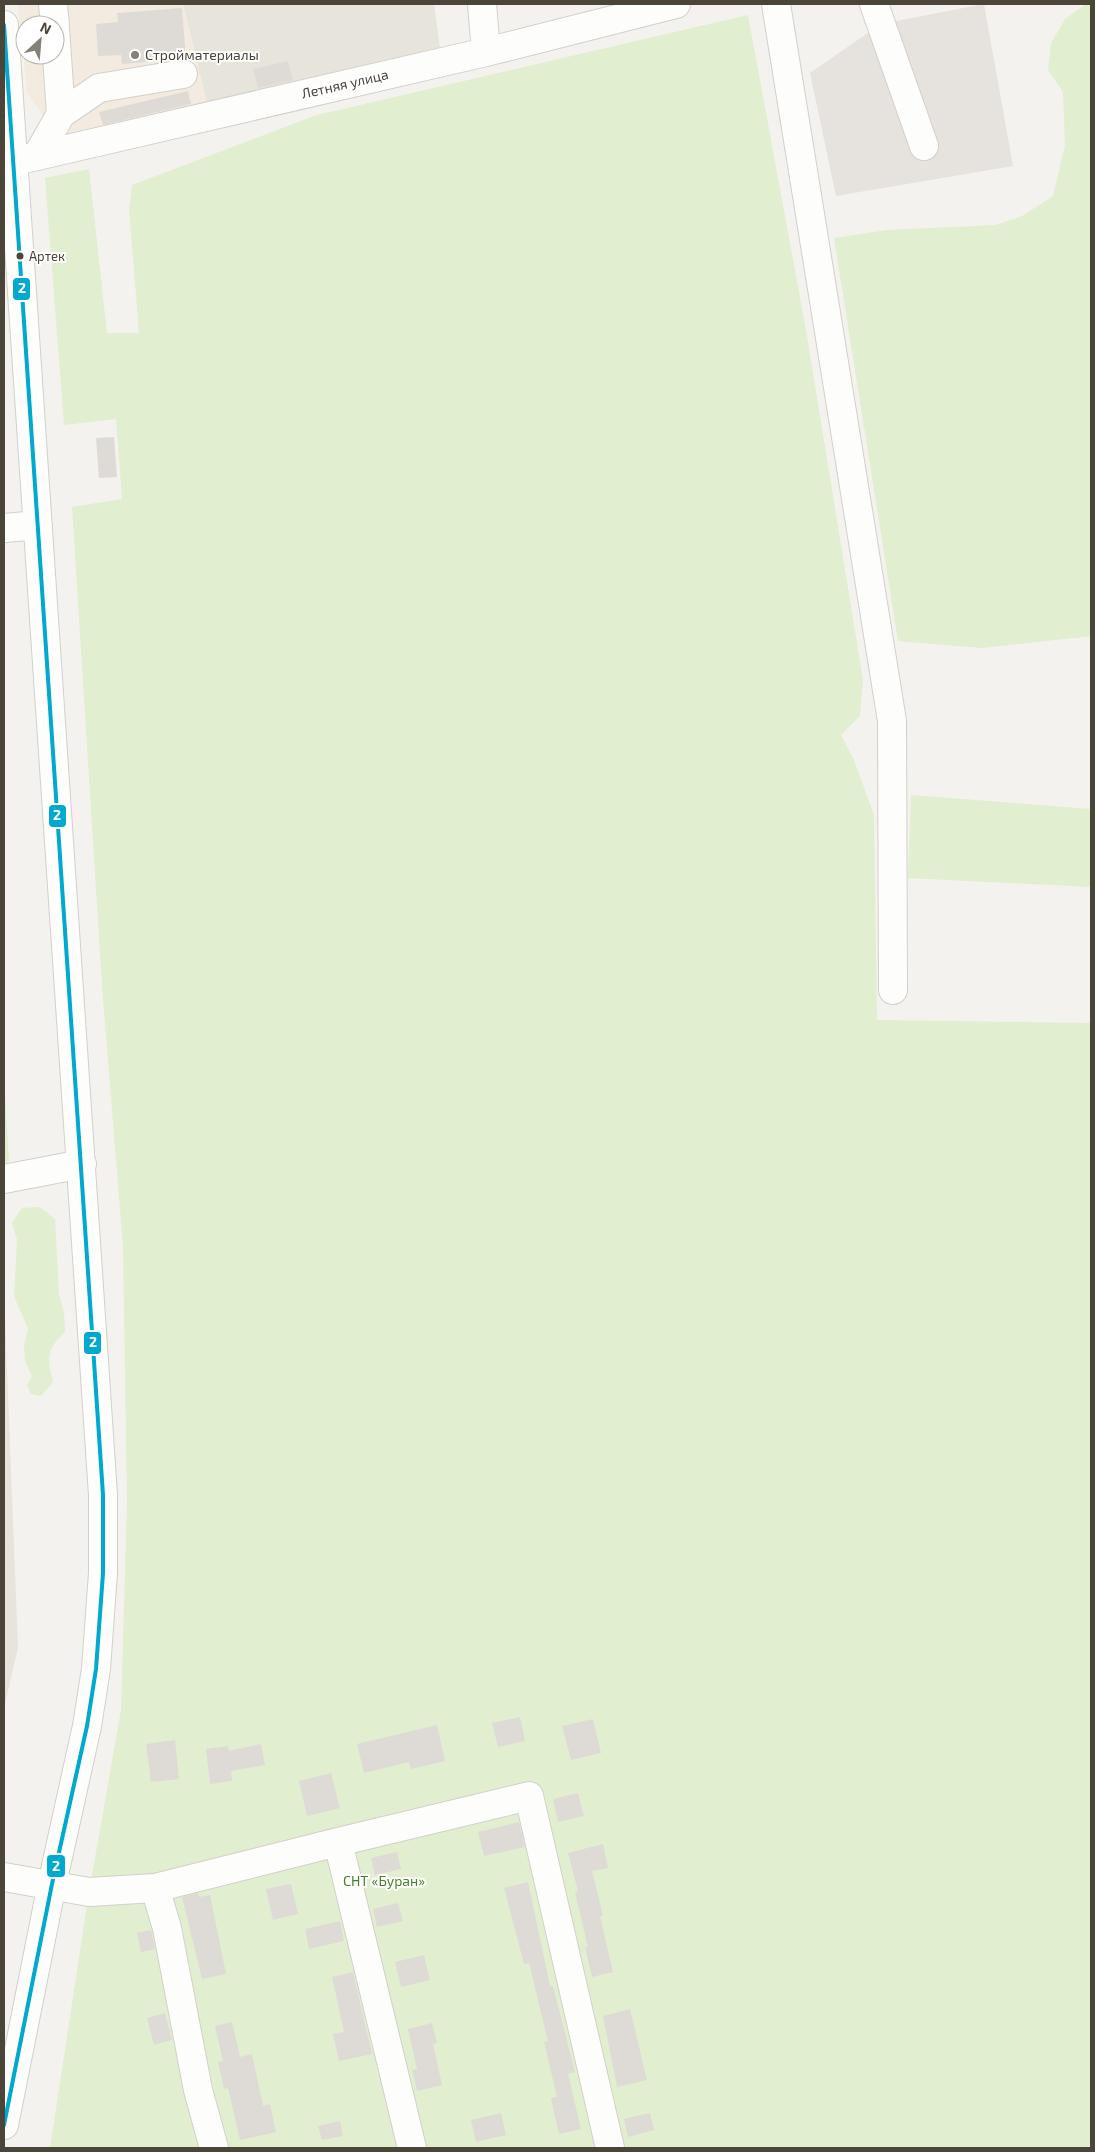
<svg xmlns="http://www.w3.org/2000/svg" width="1095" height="2152" font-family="'Exo 2',sans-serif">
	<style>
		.residential { fill: #e7e4dc }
		.commercial { fill: #f3ebdf; fill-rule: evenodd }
		.industrial { fill: #e6e2de }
		.green { fill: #e1eecf }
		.building { fill: #dedbd6 }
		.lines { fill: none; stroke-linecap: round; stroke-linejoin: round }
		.minor-casing { stroke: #d2d0cb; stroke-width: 30 }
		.minor { stroke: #fdfdfc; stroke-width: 28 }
		.bus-1-casing { stroke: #fff; stroke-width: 8 }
		.bus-1 { stroke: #00a9ce; stroke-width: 4 }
		.poi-dot { fill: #868178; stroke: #fff; stroke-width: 2 }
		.bus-dot { fill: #4b4439; stroke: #fff; stroke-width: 2 }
		.labels { text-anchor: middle; stroke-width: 4; stroke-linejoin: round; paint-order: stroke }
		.bus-label { font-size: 13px; fill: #4b4439; stroke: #fff; text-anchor: start }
		.poi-label { font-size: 14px; fill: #4b4439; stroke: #fff; text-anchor: start }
		.street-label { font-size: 14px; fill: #4b4439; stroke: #fff }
		.park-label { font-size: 14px; fill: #4a7f2a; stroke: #fff }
		.line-badge { stroke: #fff; stroke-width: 2 }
		.badge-label { font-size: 14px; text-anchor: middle; font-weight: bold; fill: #fff }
	</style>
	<rect width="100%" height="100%" fill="#f4f2ee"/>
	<path class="residential" d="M183,4H434L440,48L209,111Z
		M4,1293L18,1648L4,1708Z"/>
	<path class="commercial" d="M18,4H183L209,111L63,144L27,93ZM25,25H55V55H25Z"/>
	<path class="industrial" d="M984,4L1013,166L836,196L810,73L881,24Z"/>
	<path class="green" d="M1086,4H1091V636L982,648L898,641L834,238L887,230L996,225L1022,216L1053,196L1065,145L1063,92L1048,70L1051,43L1065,19Z
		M748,15L806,330L863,680L860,716L841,735L854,760L874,815L877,1020L1091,1023V2148H50L89,1892L121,1710L127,1502L123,1247L102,986L72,507L122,499L116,419L64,425L45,178L89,169L107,333H139L129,209L132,185L317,115Z
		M911,795L1091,809V887L908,878Z
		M4,1078L9,1162L4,1163Z
		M40,1207L55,1219L59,1294L64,1312L65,1332C46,1350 47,1357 53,1382L41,1396L31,1394L27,1385L32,1376L25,1361L24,1345L28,1329L14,1296L17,1240L12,1223L22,1208Z"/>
	<path class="building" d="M182,8L186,59L122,64L121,55L98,56L96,24L118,22L117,13Z
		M288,61L293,80L258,88L253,69Z
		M188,91L191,104L103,125L99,112Z
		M114,437L117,477L99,478L96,438Z
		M520,1717L525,1741L498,1747L492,1723Z
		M593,1719L601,1753L571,1760L562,1726Z
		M437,1725L445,1761L411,1769L409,1762L364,1773L357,1744Z
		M175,1740L179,1779L151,1782L146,1744Z
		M261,1744L265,1765L231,1771L232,1781L210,1784L206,1749L228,1746L229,1751Z
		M331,1773L340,1808L307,1816L299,1781Z
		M578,1793L584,1816L558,1822L553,1799Z
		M519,1822L525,1847L484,1856L478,1832Z
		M603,1844L608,1868L592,1871L603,1916H600L613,1972L592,1977L585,1947H588L575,1892L578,1891L568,1853Z
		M397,1852L401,1869L375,1875L371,1858Z
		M528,1882L550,1986H553L575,2072L568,2074L581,2129L559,2134L551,2098L557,2097L544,2042L548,2041L529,1963L524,1964L504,1888Z
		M291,1884L298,1914L273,1920L266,1889Z
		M198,1893L199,1897L210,1895L226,1974L202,1979L182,1897Z
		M398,1903L403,1921L377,1927L373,1909Z
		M340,1921L344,1941L309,1949L305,1929Z
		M151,1930L155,1949L141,1952L137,1933Z
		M424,1955L430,1980L401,1987L395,1962Z
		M353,1972L372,2054L339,2061L333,2034L344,2032L332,1977Z
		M630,2009L647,2080L617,2087L603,2016Z
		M165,2013L172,2040L154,2045L147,2018Z
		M232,2022L240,2057L252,2054L263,2106L270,2104L276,2132L240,2140L228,2088L224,2089L218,2062L223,2061L215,2026Z
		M432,2023L437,2043L433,2044L442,2085L417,2091L412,2070L417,2069L408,2029Z
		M501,2113L506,2135L476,2142L471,2120Z
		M650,2113L654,2130L628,2137L624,2119Z
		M340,2121L343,2136L322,2140L318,2126Z"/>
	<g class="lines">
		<g class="minor-casing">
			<path id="minor" d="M53,4L55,25
				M482,4L486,52
				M776,4L892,721L893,990
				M874,4L924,146
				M4,25L103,1495V1573L96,1669L87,1726L52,1884L4,2125
				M61,114L99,88L183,74
				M4,154L24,159L486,52L676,4
				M37,156L61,114L55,29
				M4,528L38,525
				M4,1179L82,1164
				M338,1842L412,2148
				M4,1877L89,1892L155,1888L338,1842L529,1796L610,2148
				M155,1888L167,1928L198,2090L214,2148"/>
		</g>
		<use href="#minor" class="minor"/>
		<g class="bus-1-casing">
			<path id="bus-1" d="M4,25L103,1495V1573L96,1669L87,1726L52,1884L4,2125"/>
		</g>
		<use href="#bus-1" class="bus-1"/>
	</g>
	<circle class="poi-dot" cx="135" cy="55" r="5"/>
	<circle class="bus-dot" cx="20" cy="256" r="4.5"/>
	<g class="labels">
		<g class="bus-label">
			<text x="29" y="261">Артек</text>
		</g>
		<g class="poi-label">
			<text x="145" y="60">Стройматериалы</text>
		</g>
		<g class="street-label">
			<text transform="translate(345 84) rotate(-13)" y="5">Летняя улица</text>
		</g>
		<g class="park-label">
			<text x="384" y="1886">СНТ «Буран»</text>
		</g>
	</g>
	<g class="line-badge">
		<rect x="12" y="277" width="19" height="24" rx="5" fill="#00a9ce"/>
		<rect x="48" y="804" width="19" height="24" rx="5" fill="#00a9ce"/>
		<rect x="83" y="1331" width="19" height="24" rx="5" fill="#00a9ce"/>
		<rect x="46" y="1854" width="20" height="24" rx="5" fill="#00a9ce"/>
	</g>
	<g class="badge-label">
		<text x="22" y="293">2</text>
		<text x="57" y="820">2</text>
		<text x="93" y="1347">2</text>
		<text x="56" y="1871">2</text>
	</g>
	<rect width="1095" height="2152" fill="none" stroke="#4b4439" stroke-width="10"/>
	<g transform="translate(40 40) rotate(26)"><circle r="24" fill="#ffffff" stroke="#b7b4b0"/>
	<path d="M0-4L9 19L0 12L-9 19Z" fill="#868178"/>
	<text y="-8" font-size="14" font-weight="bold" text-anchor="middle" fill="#4b4439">N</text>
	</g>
</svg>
